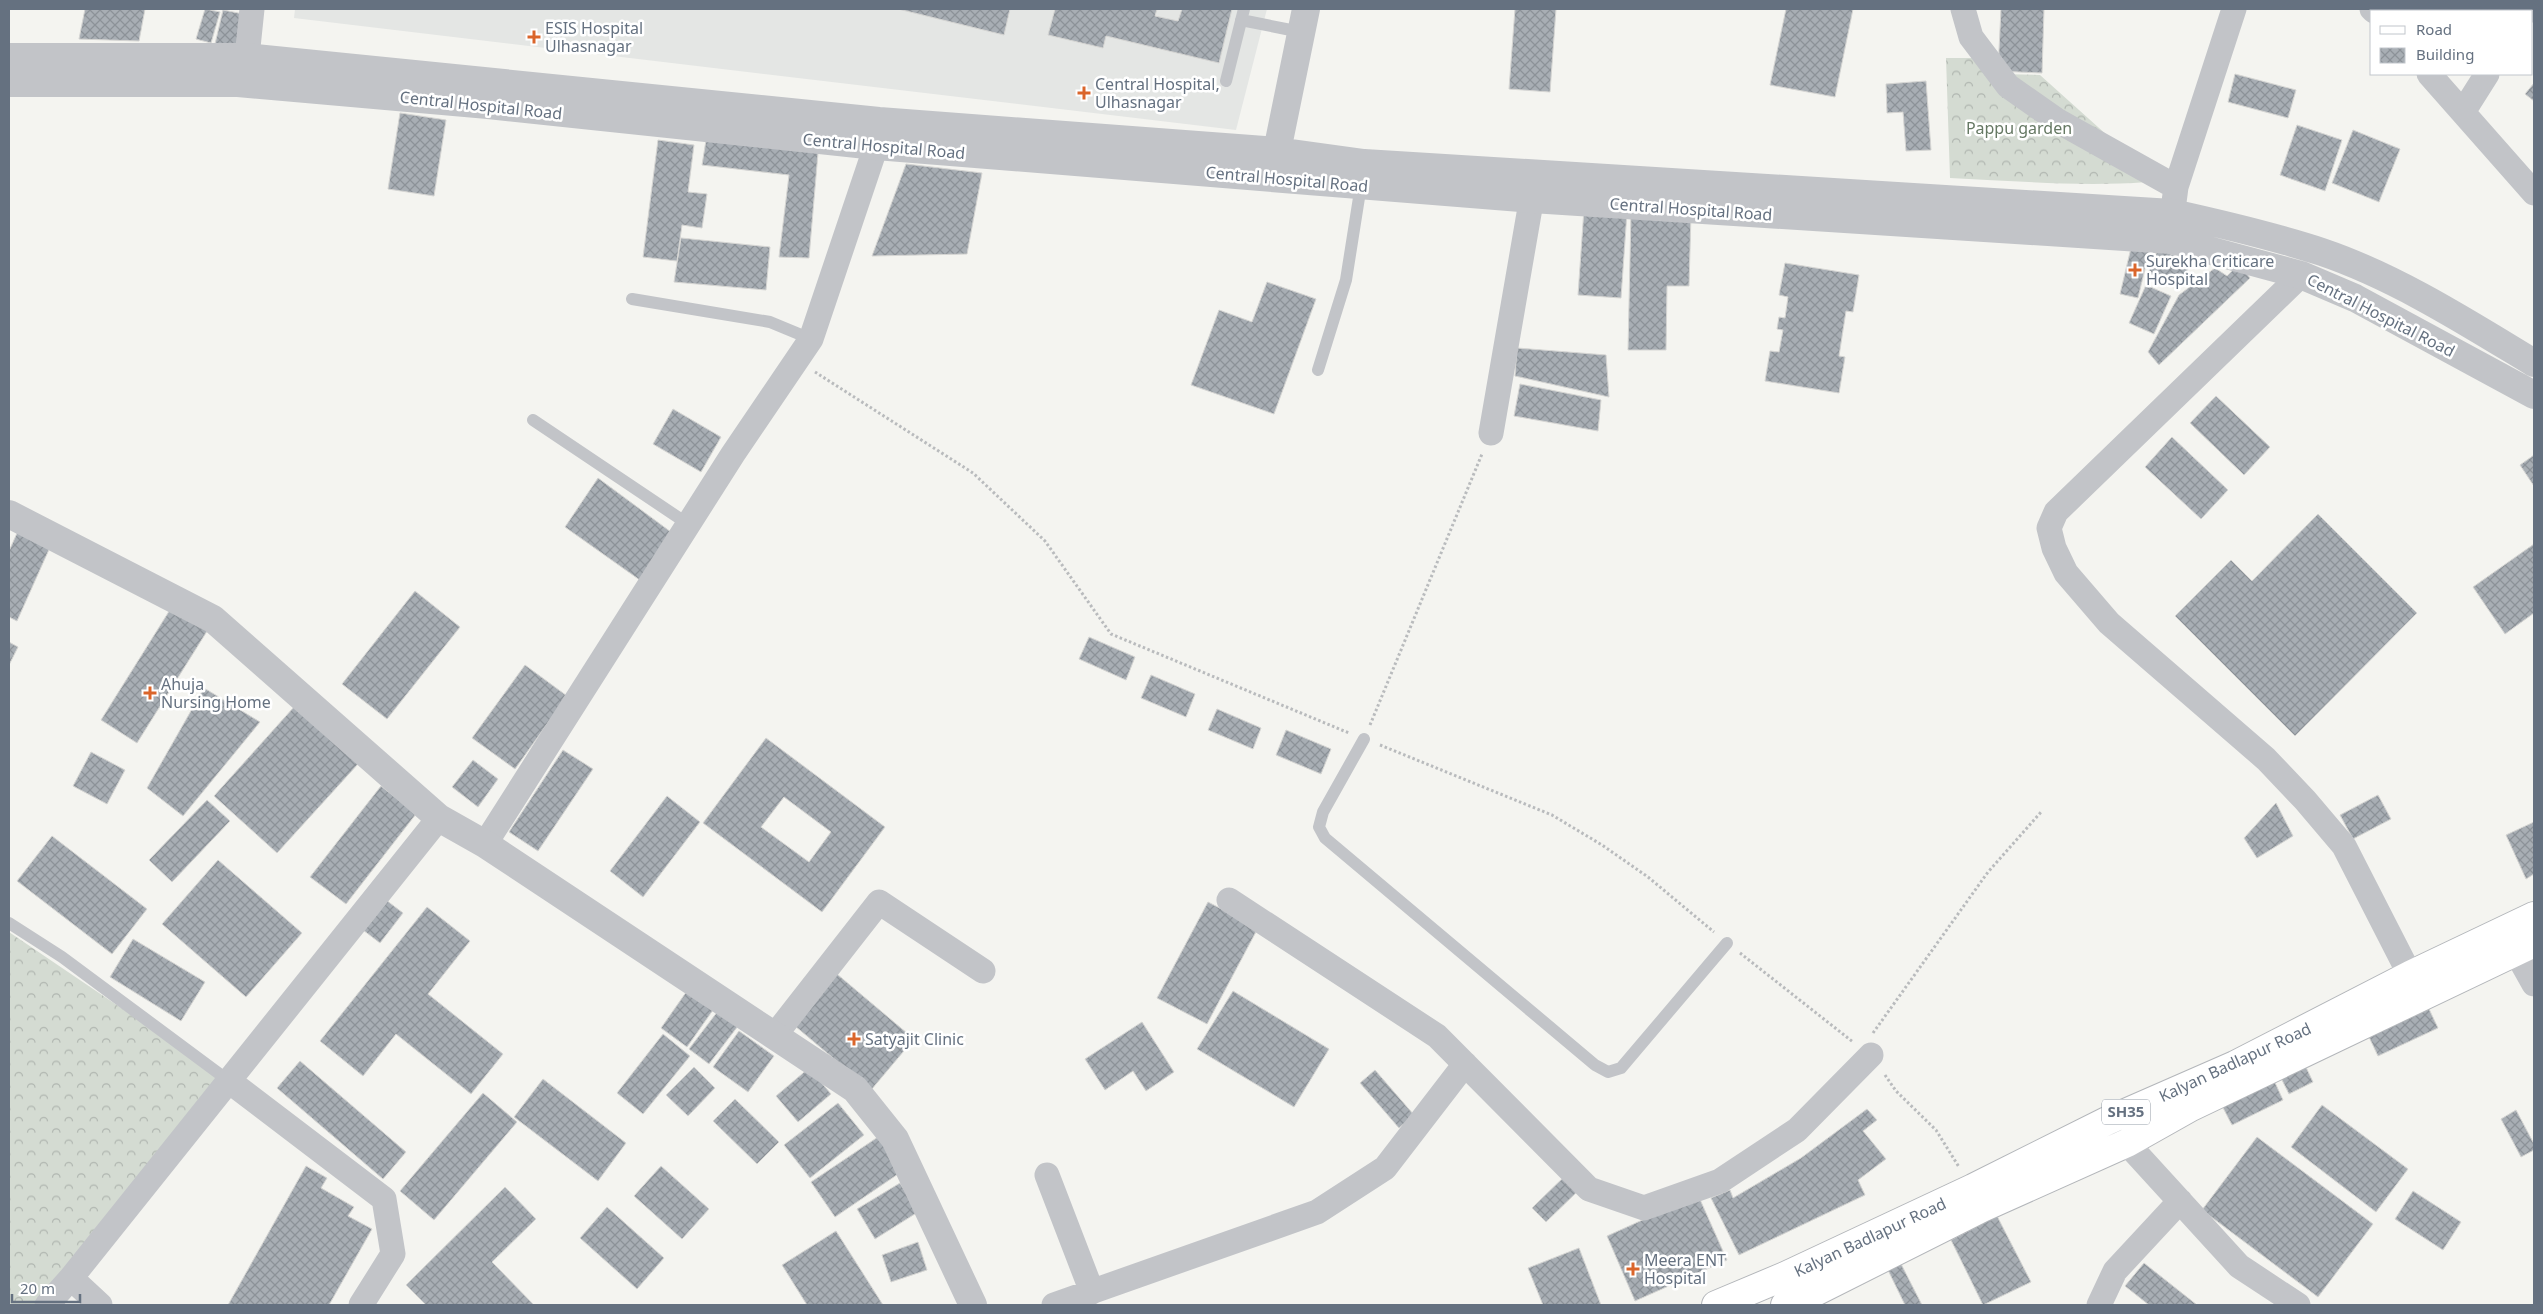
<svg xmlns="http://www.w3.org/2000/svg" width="2543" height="1314" font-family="'Noto Sans',sans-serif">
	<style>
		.built { fill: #e4e6e4 }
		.forest { fill: url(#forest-crowns) }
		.building { fill: url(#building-cross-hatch); stroke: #d5d5d3; fill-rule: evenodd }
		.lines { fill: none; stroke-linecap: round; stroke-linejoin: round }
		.primary-casing { stroke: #b3b6ba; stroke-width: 30 }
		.path { stroke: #b9bbbd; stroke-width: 3; stroke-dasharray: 2.5 2.5; stroke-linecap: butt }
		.service { stroke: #c2c4c8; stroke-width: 12 }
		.minor { stroke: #c2c4c8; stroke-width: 25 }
		.tertiary { stroke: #c2c4c8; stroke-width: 28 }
		.primary { stroke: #fff; stroke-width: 28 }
		.poi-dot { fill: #da652b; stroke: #fff; stroke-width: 2 }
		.labels { text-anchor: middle; stroke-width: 5; stroke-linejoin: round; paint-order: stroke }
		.shield { fill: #fff; stroke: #939ca6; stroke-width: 1 }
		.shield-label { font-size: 15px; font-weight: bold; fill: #657180 }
		.poi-label { font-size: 16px; fill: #657180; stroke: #fff; text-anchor: start }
		.street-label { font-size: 16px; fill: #657180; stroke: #fff }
		.park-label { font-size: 16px; fill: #657863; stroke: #fff }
	</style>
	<defs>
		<pattern id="forest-crowns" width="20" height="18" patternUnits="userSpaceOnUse" patternTransform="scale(1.25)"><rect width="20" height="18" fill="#d4dbd2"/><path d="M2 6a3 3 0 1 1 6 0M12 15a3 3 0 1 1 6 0" fill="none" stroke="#b0b6b0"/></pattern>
		<pattern id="building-cross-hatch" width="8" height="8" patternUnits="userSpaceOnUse" patternTransform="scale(1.25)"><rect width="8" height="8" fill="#a8aeb4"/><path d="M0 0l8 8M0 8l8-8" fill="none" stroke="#8c9298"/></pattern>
	</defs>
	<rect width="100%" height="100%" fill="#f4f4f0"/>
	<path class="built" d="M295,9H1267L1236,130L294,18Z"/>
	<path class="forest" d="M1946,58H1995V74L2040,75L2118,145L2147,182C2082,187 2016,181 1950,178Z
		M9,932L229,1081L38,1305H9Z"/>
	<path class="building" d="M85,9H145L139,41L79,39Z
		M205,9L220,12L211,43L196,39Z
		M898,9H1010L1004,35Z
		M1055,9H1157L1155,16L1178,21L1182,9H1232L1219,63L1106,36L1103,48L1048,35Z
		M1515,9H1556L1550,92L1509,89Z
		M1786,9H1853L1835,97L1770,85Z
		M2001,9H2044L2042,73L1998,71Z
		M2402,9H2439L2437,11H2406Z
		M223,10L243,14L236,48L215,44Z
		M2235,74L2296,90L2288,118L2228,102Z
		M1926,81L1931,150L1906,151L1903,112L1887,113L1886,84Z
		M2534,83V101L2525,94Z
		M400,113L446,120L434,196L388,189Z
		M2297,125L2342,140L2325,191L2280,175Z
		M2353,130L2400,149L2379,202L2332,183Z
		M707,134L818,153L809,258L779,257L789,175L702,165Z
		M658,140L694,145L688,192L707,194L702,228L682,225L677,261L643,257Z
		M906,164L982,173L967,254L872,256Z
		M1584,209L1627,212L1621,298L1578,295Z
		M1631,213L1691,214L1689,286H1667L1666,350H1628Z
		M681,238L770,247L766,290L674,282Z
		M2131,248L2149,252L2138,298L2120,294Z
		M2158,249L2191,262L2181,286L2148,273Z
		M1785,263L1859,275L1853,312L1846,311L1839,356L1845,357L1839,393L1765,381L1770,351L1779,352L1783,330L1777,329L1779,317L1785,318L1788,297L1779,295Z
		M2239,264L2250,278L2159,365L2148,352L2179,295L2215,268L2227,276Z
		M1267,282L1316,299L1274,414L1191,385L1219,310L1252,322Z
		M2146,285L2171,296L2154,334L2129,323Z
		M1517,348L1606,355L1609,397L1515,376Z
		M1520,384L1601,400L1598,431L1514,416Z
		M2216,396L2270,447L2244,475L2190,423Z
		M673,409L721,437L701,472L653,444Z
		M2172,437L2228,490L2201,519L2145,467Z
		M2534,455V486L2520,465Z
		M598,478L675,535L644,583L565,527Z
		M2318,514L2417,613L2295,736L2175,616L2231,560L2252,581Z
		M18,531L51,545L17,621L9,617V551Z
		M2534,544V613L2505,634L2473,587Z
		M415,591L460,627L387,719L342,684Z
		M173,605L209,628L137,743L101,720Z
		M1089,637L1135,657L1126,680L1079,659Z
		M9,642L18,647L9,665Z
		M525,665L567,696L515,769L472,738Z
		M1151,675L1195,694L1186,717L1141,698Z
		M204,688L260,722L183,816L147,788Z
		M294,707L358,764L277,853L214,796Z
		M1217,709L1261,728L1253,749L1208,730Z
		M1286,730L1331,749L1321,774L1276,755Z
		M766,738L885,827L822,912L703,823ZM784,797L831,832L809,862L761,827Z
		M563,750L593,769L538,851L509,832Z
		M91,752L125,770L107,804L73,786Z
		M473,760L498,779L478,807L452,787Z
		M381,786L416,814L346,904L310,877Z
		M2378,795L2391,819L2353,839L2340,815Z
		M667,796L700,822L643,897L610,871Z
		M207,800L230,821L172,882L149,860Z
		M2276,803L2293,836L2257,858L2244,838Z
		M2534,822V874L2526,879L2506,835Z
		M52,836L147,909L112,954L17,881Z
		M218,860L302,933L246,997L162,924Z
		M386,900L403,913L380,943L363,930Z
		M1208,902L1258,928L1207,1024L1157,998Z
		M427,907L470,941L428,994L503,1054L471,1094L396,1034L363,1076L320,1041Z
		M133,939L205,982L181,1021L110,977Z
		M831,969L914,1039L871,1090L788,1020Z
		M687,991L713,1010L687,1047L661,1028Z
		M1233,991L1329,1049L1294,1107L1197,1049Z
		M2429,1009L2438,1028L2378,1056L2369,1037Z
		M718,1011L738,1026L709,1064L689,1049Z
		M1142,1022L1174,1072L1146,1091L1133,1071L1105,1090L1085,1059Z
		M739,1031L774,1056L748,1092L713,1067Z
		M663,1034L690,1056L643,1114L617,1093Z
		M300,1061L406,1152L383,1179L277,1088Z
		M2303,1061L2313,1082L2289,1094L2278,1072Z
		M694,1067L715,1088L688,1116L666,1095Z
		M809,1068L831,1094L798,1122L776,1096Z
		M1375,1070L1414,1115L1399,1128L1360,1083Z
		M2271,1074L2283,1100L2232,1125L2219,1100Z
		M543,1079L626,1143L598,1181L514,1117Z
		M483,1093L517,1122L434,1220L400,1191Z
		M735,1099L779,1142L757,1164L713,1121Z
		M838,1103L864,1135L810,1178L784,1145Z
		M2322,1105L2408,1169L2376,1212L2291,1147Z
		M1867,1109L1877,1120L1863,1131L1886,1159L1858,1180L1865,1195L1739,1255L1711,1198L1730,1190L1733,1198L1801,1158Z
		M2516,1110L2534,1144V1150L2521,1157L2501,1119Z
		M878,1137L901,1172L835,1217L811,1182Z
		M2257,1137L2373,1224L2318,1297L2202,1210Z
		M306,1166L327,1178L321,1188L354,1207L348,1216L372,1229L329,1305H228Z
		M661,1166L709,1209L682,1239L634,1196Z
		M1567,1174L1581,1188L1546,1222L1532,1208Z
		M900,1183L918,1212L875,1239L857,1209Z
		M505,1187L536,1219L492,1262L534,1305H426L406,1285Z
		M2413,1191L2461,1222L2443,1250L2395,1219Z
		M1698,1195L1727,1260L1635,1301L1607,1236Z
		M607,1207L664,1258L637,1289L580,1238Z
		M1997,1216L2031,1282L1983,1305L1951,1240Z
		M836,1231L883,1305H807L782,1265Z
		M918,1242L927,1270L891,1282L882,1255Z
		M1579,1248L1601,1305H1543L1528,1268Z
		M1899,1260L1922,1305H1905L1886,1266Z
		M2144,1263L2197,1305H2149L2125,1286Z"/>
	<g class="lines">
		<g class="primary-casing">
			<path id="primary" d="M1716,1305L1785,1276L1973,1188L2107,1121L2235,1065L2410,975L2534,916
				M1785,1305L1805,1297L1982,1208L2127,1143L2191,1107L2534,943"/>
		</g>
		<path class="path" d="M815,372L973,473L1045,541L1111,634L1349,733
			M1370,725L1482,454
			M1380,745L1552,815L1602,845L1648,877L1714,932
			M1740,953L1853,1042
			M1873,1033L1988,872L2042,811
			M1885,1075L1896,1091L1936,1130L1959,1167"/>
		<path class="service" d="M1241,20L1301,32
			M1226,81L1244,9
			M632,299L770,322L811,339
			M1318,370L1346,280L1361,185
			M533,420L688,524
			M1364,739L1323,812L1319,827L1325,838L1595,1065L1608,1072L1621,1068L1727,943
			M9,923L62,957L229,1081"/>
		<path class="minor" d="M1963,9L1971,37L2008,86L2058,121L2176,187
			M2372,9L2374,11
			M2528,11L2529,9
			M2429,74L2534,193
			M245,76L252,9
			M2463,112L2487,74
			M2174,202L2176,187L2234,9
			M2301,275L2056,512L2049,528L2054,548L2066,573L2109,623L2266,759L2305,800L2344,846L2410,975L2423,991
			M1491,433L1535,179
			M485,844L733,454L811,339L876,146L879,126
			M1229,900L1437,1036L1589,1189L1644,1208L1720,1181L1797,1130L1871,1055
			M2516,952L2534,984
			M775,1035L879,902L983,971
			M229,1081L384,1199L393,1254L361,1305
			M2113,1128L2239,1266L2298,1305
			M1047,1175L1092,1292
			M71,1278L100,1305
			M47,1305L71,1278L439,818
			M1054,1305L1317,1212L1385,1168L1465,1064
			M2099,1305L2115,1271L2180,1201"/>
		<path class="tertiary" d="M9,57H246L879,121L1277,151L1364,163L2172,213C2222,224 2273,236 2322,252C2396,277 2468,323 2534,363
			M9,83H238L488,105L876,146L1532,199L2171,240L2301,275L2355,298L2534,395
			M1277,169V151L1306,9
			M9,514L213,619L439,818L485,844L855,1089L895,1139L973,1305"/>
		<use href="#primary" class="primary"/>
	</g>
	<g class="poi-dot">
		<path d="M531.5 29.5h5v5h5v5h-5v5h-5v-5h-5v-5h5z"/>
		<path d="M1081.5 85.5h5v5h5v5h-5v5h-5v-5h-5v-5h5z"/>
		<path d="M2132.5 262.5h5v5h5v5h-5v5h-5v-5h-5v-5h5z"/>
		<path d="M147.5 685.5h5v5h5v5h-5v5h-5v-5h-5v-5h5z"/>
		<path d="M851.5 1031.5h5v5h5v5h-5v5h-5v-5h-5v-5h5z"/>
		<path d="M1630.5 1261.5h5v5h5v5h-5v5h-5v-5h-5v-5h5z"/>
	</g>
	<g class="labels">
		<rect class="shield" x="2102" y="1099.5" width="48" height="25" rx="4"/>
		<g class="shield-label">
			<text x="2126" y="1117">SH35</text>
		</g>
		<g class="poi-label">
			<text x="545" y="34">ESIS Hospital<tspan x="545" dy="18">Ulhasnagar</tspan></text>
			<text x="1095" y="90">Central Hospital,<tspan x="1095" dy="18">Ulhasnagar</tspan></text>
			<text x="2146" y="267">Surekha Criticare<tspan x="2146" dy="18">Hospital</tspan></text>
			<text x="161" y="690">Ahuja<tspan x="161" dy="18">Nursing Home</tspan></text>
			<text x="865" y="1045">Satyajit Clinic</text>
			<text x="1644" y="1266">Meera ENT<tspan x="1644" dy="18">Hospital</tspan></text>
		</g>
		<g class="street-label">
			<text transform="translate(481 105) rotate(6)" y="6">Central Hospital Road</text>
			<text transform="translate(884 146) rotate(5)" y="6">Central Hospital Road</text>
			<text transform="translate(1287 179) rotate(5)" y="6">Central Hospital Road</text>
			<text transform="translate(1691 209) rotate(4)" y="6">Central Hospital Road</text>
			<text transform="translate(2381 315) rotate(27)" y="6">Central Hospital Road</text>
			<text transform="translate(2235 1062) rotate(-25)" y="6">Kalyan Badlapur Road</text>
			<text transform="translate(1870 1237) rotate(-25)" y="6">Kalyan Badlapur Road</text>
		</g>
		<g class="park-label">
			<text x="2019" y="134">Pappu garden</text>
		</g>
	</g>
	<rect width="2543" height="1314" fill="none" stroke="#657180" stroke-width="20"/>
	<rect x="2370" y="10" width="162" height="65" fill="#ffffff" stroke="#c1c6cc"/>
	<rect x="2380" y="26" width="25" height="8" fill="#ffffff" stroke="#c1c6cc"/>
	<text x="2416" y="35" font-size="15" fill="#657180">Road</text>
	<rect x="2380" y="48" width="25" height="15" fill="url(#building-cross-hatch)" stroke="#c1c6cc"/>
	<text x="2416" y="60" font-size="15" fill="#657180">Building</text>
	<path d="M12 1294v8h68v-8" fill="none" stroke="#657180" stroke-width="2.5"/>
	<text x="20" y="1294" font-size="15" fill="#657180" stroke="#ffffff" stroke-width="4" paint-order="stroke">20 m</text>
</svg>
